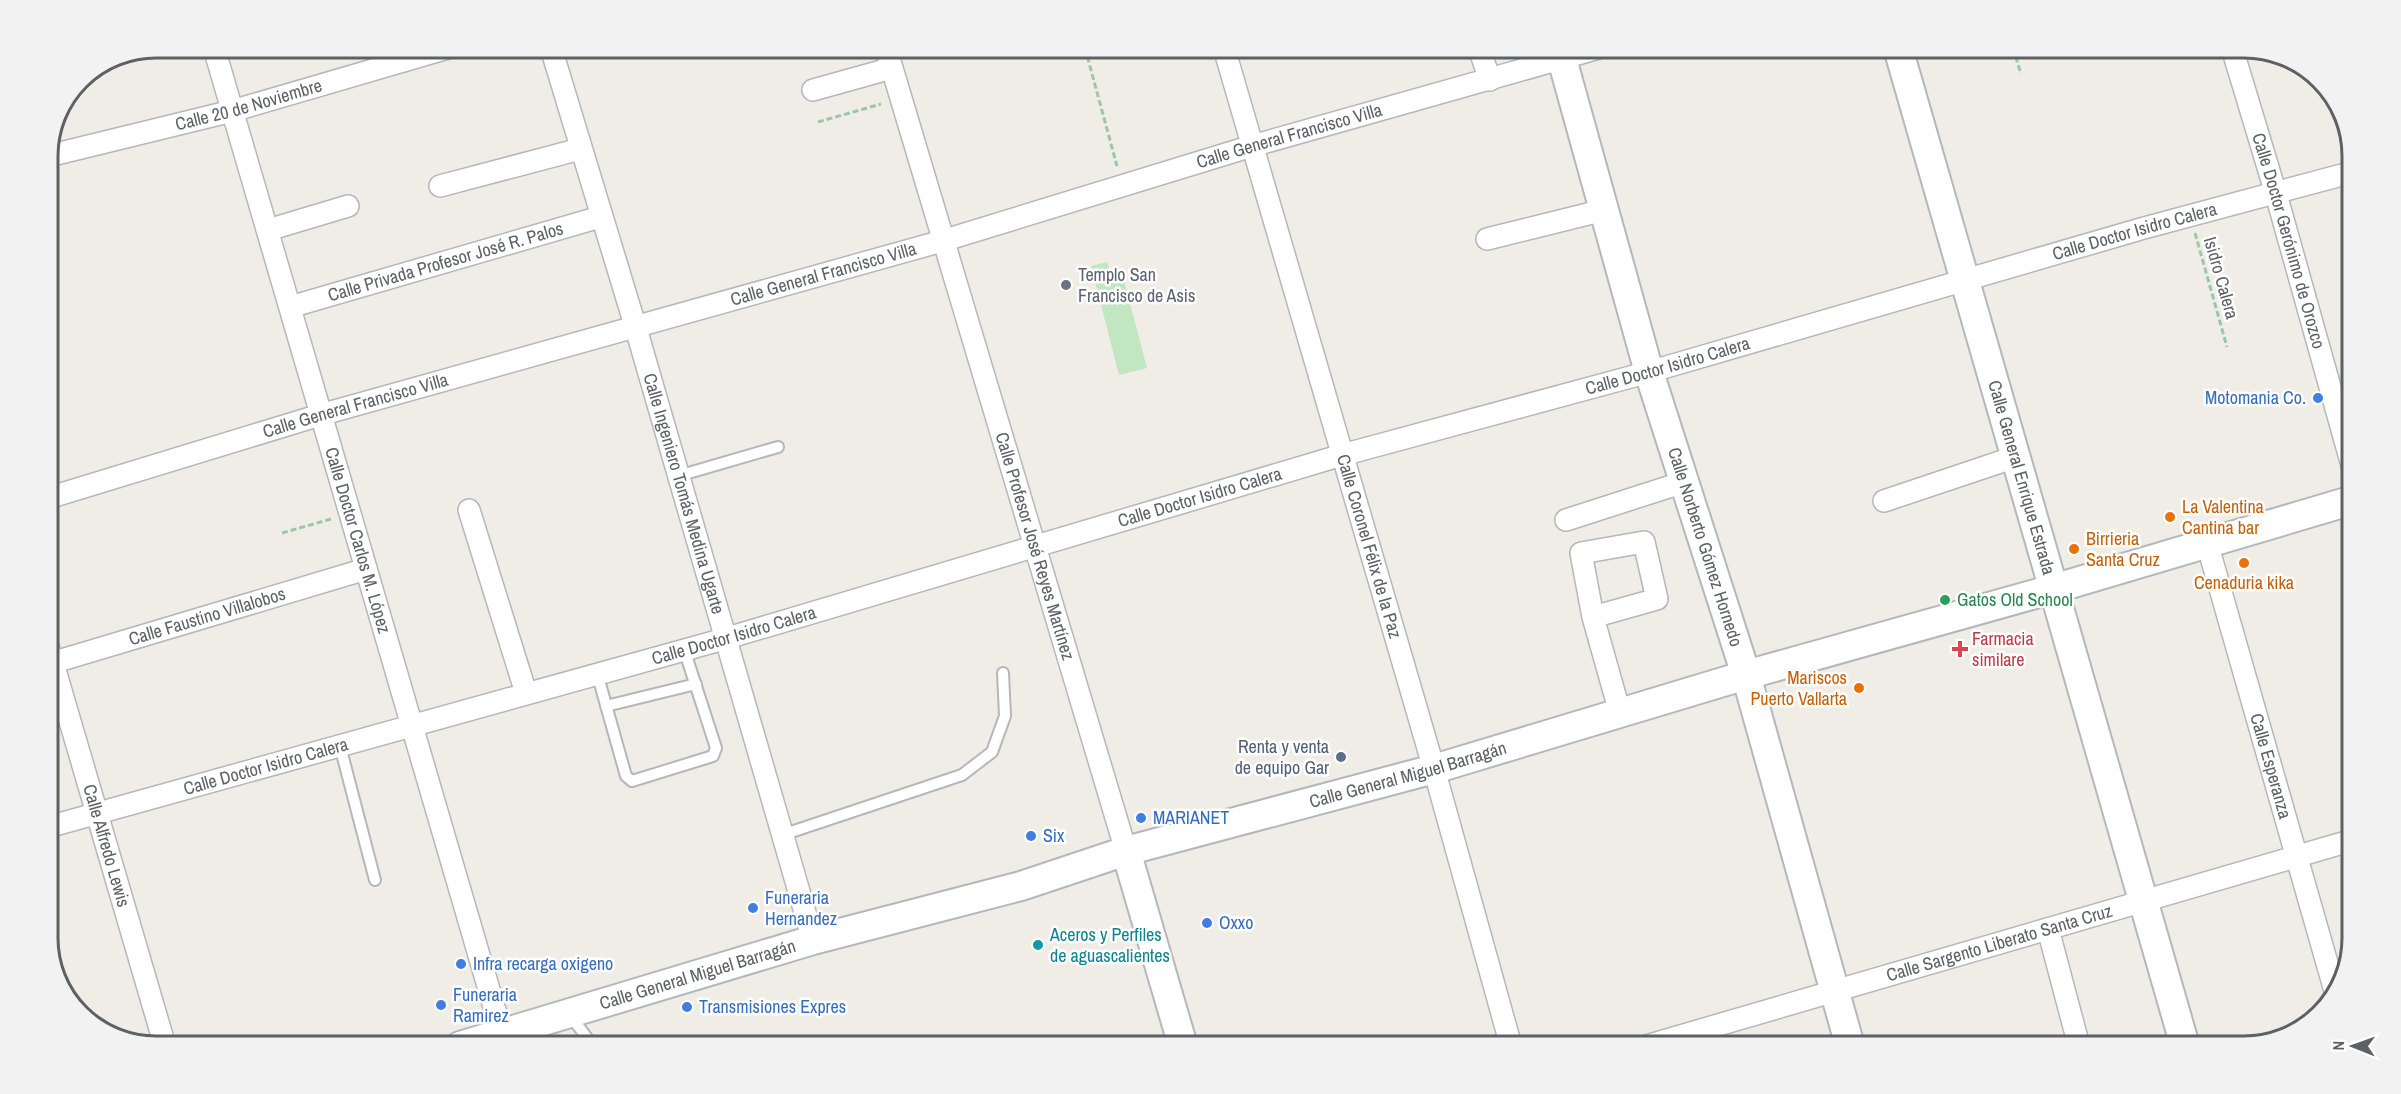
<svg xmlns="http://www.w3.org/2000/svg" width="2401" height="1094" font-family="'Archivo Narrow',sans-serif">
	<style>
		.green { fill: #c2e6c2 }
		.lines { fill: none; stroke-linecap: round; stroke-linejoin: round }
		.lane-casing { stroke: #b5b7bb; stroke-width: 14 }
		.street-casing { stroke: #b5b7bb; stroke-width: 24 }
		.secondary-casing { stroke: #b4b7bc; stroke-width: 32 }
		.path { stroke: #9bc7a8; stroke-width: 3; stroke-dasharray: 6 3; stroke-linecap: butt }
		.lane { stroke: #fff; stroke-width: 10 }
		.street { stroke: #fff; stroke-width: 21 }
		.secondary { stroke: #fff; stroke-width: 28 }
		.worship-dot { fill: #6b7280; stroke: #fff; stroke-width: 2 }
		.shop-dot { fill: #3f7fe0; stroke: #fff; stroke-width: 2 }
		.food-dot { fill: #e8710a; stroke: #fff; stroke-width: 2 }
		.leisure-dot { fill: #2e9e5b; stroke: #fff; stroke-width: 2 }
		.health-dot { fill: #e0444e; stroke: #fff; stroke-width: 2 }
		.service-dot { fill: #5c6f8a; stroke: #fff; stroke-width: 2 }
		.culture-dot { fill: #0f9aa8; stroke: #fff; stroke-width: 2 }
		.labels { text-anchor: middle; stroke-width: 5; stroke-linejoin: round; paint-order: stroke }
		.street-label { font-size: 18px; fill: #5d6065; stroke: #fff }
		.worship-label { font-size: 18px; fill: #5b616d; stroke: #fff; text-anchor: start }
		.shop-label { font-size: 18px; fill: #366cbe; stroke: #fff; text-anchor: start }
		.food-label { font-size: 18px; fill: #c56008; stroke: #fff; text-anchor: start }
		.leisure-label { font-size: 18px; fill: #27864d; stroke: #fff; text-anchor: start }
		.health-label { font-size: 18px; fill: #be3a42; stroke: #fff; text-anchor: start }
		.service-label { font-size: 18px; fill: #4e5e75; stroke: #fff; text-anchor: end }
		.culture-label { font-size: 18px; fill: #0d838f; stroke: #fff; text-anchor: start }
		.rim { fill: none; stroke: #5d6065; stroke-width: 3 }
	</style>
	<rect width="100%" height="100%" fill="#efede5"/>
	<path class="green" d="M1107,262L1110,272L1121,269L1147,368L1119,375L1091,266Z"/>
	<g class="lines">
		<g class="lane-casing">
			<path id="lane" d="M678,476L778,447
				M597,673L626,776L632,781L713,756L716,748L684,649
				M606,706L696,684
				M340,746L375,880
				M782,835L962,775L992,752L1005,716L1003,673
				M570,1015L593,1046"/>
		</g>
		<g class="street-casing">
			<g id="street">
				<path id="s1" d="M214,48L502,1034"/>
				<path id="s2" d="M551,48L635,325L813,940"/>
				<path id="s3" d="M886,48L1126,851"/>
				<path id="s4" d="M1224,48L1434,769L1511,1046"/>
				<path d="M1479,48L1490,80"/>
				<path id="s5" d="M2232,48L2276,194L2353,469"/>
				<path d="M813,90L892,68"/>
				<path id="s6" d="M48,156L232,111L448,48"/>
				<path d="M440,186L580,149"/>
				<path d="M268,230L348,206"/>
				<path d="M1487,239L1604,210"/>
				<path id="s7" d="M290,307L600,217"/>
				<path id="s8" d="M48,498L320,415L942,241L1252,146L1599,48"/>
				<path d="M1884,501L2015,457"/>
				<path d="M469,510L526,693"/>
				<path d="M1566,520L1684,482"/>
				<path id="s9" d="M2207,543L2335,991"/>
				<path d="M1593,617L1657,599L1644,542L1581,553L1593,617L1620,713"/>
				<path id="s10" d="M48,646L165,1046"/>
				<path id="s11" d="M48,664L366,569"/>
				<path id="s12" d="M48,827L724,639L1342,455L1649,372L2144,228L2353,172"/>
				<path d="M2048,929L2079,1046"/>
				<path id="s13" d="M1646,1046L2353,840"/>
			</g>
		</g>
		<g class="secondary-casing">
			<g id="secondary">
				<path id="s14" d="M1559,48L1649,372L1746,675L1850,1046"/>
				<path id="s15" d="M1898,48L2185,1046"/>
				<path d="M1126,851L1183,1046"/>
				<path id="s16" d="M460,1046L813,940L1021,886L1126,851L1434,769L1746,675L2053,589L2353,500"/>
			</g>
		</g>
		<path class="path" d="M1085,48L1117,166
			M2013,48L2021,74
			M818,122L881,104
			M2195,233L2227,347
			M282,533L331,519"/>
		<use href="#lane" class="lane"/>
		<use href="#street" class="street"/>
		<use href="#secondary" class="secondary"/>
	</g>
	<circle class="worship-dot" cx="1066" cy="285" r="6"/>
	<g class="shop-dot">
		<circle cx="2318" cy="398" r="6"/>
		<circle cx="1141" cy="818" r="6"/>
		<circle cx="1031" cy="836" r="6"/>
		<circle cx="753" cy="908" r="6"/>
		<circle cx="1207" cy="923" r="6"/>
		<circle cx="461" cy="964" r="6"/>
		<circle cx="441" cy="1005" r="6"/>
		<circle cx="687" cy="1007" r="6"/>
	</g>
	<g class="food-dot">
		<circle cx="2170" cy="517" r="6"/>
		<circle cx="2074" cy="549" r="6"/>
		<circle cx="2244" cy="563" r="6"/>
		<circle cx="1859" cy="688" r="6"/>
	</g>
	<circle class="leisure-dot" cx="1945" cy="600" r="6"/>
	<path class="health-dot" d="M1957 640h6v6h6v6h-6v6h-6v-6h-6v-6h6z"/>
	<circle class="service-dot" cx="1341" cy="757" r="6"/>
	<circle class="culture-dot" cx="1038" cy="945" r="6"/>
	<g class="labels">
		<g class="street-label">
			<text dy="6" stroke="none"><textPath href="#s6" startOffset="207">Calle 20 de Noviembre</textPath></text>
			<text dy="6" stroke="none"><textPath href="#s8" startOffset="1293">Calle General Francisco Villa</textPath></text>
			<text dy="6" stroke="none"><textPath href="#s12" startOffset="2170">Calle Doctor Isidro Calera</textPath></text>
			<text dy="6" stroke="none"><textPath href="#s5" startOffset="201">Calle Doctor Gerónimo de Orozco</textPath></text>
			<text dy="6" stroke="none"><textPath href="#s7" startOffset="162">Calle Privada Profesor José R. Palos</textPath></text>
			<text dy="6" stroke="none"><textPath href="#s8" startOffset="807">Calle General Francisco Villa</textPath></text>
			<text transform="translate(2221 278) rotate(74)" y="6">Isidro Calera</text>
			<text dy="6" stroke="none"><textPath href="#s12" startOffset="1684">Calle Doctor Isidro Calera</textPath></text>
			<text dy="6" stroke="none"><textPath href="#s8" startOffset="321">Calle General Francisco Villa</textPath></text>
			<text dy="6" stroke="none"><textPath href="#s15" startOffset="447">Calle General Enrique Estrada</textPath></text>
			<text dy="6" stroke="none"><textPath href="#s2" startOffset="465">Calle Ingeniero Tomás Medina Ugarte</textPath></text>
			<text dy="6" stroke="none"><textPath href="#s12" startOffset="1198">Calle Doctor Isidro Calera</textPath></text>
			<text dy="6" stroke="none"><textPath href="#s1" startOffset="513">Calle Doctor Carlos M. López</textPath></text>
			<text dy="6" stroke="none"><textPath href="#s3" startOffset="520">Calle Profesor José Reyes Martínez</textPath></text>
			<text dy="6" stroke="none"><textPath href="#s4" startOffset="519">Calle Coronel Félix de la Paz</textPath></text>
			<text dy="6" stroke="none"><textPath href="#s14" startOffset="520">Calle Norberto Gómez Hornedo</textPath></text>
			<text dy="6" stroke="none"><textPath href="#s11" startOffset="166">Calle Faustino Villalobos</textPath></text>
			<text dy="6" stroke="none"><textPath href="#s12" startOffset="712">Calle Doctor Isidro Calera</textPath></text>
			<text dy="6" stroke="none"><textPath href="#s12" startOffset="226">Calle Doctor Isidro Calera</textPath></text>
			<text dy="6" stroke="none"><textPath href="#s9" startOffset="232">Calle Esperanza</textPath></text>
			<text dy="6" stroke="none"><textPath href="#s16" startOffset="986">Calle General Miguel Barragán</textPath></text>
			<text dy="6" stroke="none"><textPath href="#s10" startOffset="208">Calle Alfredo Lewis</textPath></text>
			<text dy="6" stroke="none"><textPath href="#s13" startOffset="368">Calle Sargento Liberato Santa Cruz</textPath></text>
			<text dy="6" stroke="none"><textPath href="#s16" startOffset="248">Calle General Miguel Barragán</textPath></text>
		</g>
		<g class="worship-label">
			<text x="1078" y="281">Templo San<tspan x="1078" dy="21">Francisco de Asis</tspan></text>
		</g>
		<g class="shop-label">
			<text x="2306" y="404" text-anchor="end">Motomania Co.</text>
			<text x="1153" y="824">MARIANET</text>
			<text x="1043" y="842">Six</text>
			<text x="765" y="904">Funeraria<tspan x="765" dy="21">Hernandez</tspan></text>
			<text x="1219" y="929">Oxxo</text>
			<text x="473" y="970">Infra recarga oxigeno</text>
			<text x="453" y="1001">Funeraria<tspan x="453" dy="21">Ramirez</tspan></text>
			<text x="699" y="1013">Transmisiones Expres</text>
		</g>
		<g class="food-label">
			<text x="2182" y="513">La Valentina<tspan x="2182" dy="21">Cantina bar</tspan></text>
			<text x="2086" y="545">Birrieria<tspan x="2086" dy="21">Santa Cruz</tspan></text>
			<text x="2244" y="589" text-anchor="middle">Cenaduria kika</text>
			<text x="1847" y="684" text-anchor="end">Mariscos<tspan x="1847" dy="21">Puerto Vallarta</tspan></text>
		</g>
		<g class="leisure-label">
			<text x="1957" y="606">Gatos Old School</text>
		</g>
		<g class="health-label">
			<text x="1972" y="645">Farmacia<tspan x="1972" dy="21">similare</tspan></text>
		</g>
		<g class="service-label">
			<text x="1329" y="753">Renta y venta<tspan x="1329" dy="21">de equipo Gar</tspan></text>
		</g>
		<g class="culture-label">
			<text x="1050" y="941">Aceros y Perfiles<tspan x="1050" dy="21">de aguascalientes</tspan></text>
		</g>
	</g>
	<path d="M0 0H2401V1094H0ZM156 58H2244A98 98 0 0 1 2342 156V938A98 98 0 0 1 2244 1036H156A98 98 0 0 1 58 938V156A98 98 0 0 1 156 58Z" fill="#f2f2f3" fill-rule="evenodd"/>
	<path class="rim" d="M156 58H2244A98 98 0 0 1 2342 156V938A98 98 0 0 1 2244 1036H156A98 98 0 0 1 58 938V156A98 98 0 0 1 156 58Z"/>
	<g transform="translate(2353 1046) rotate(271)" stroke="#ffffff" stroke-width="4.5" paint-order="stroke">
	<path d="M0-4.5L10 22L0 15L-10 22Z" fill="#5d6065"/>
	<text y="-9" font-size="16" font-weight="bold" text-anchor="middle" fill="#5d6065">N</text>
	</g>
</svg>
